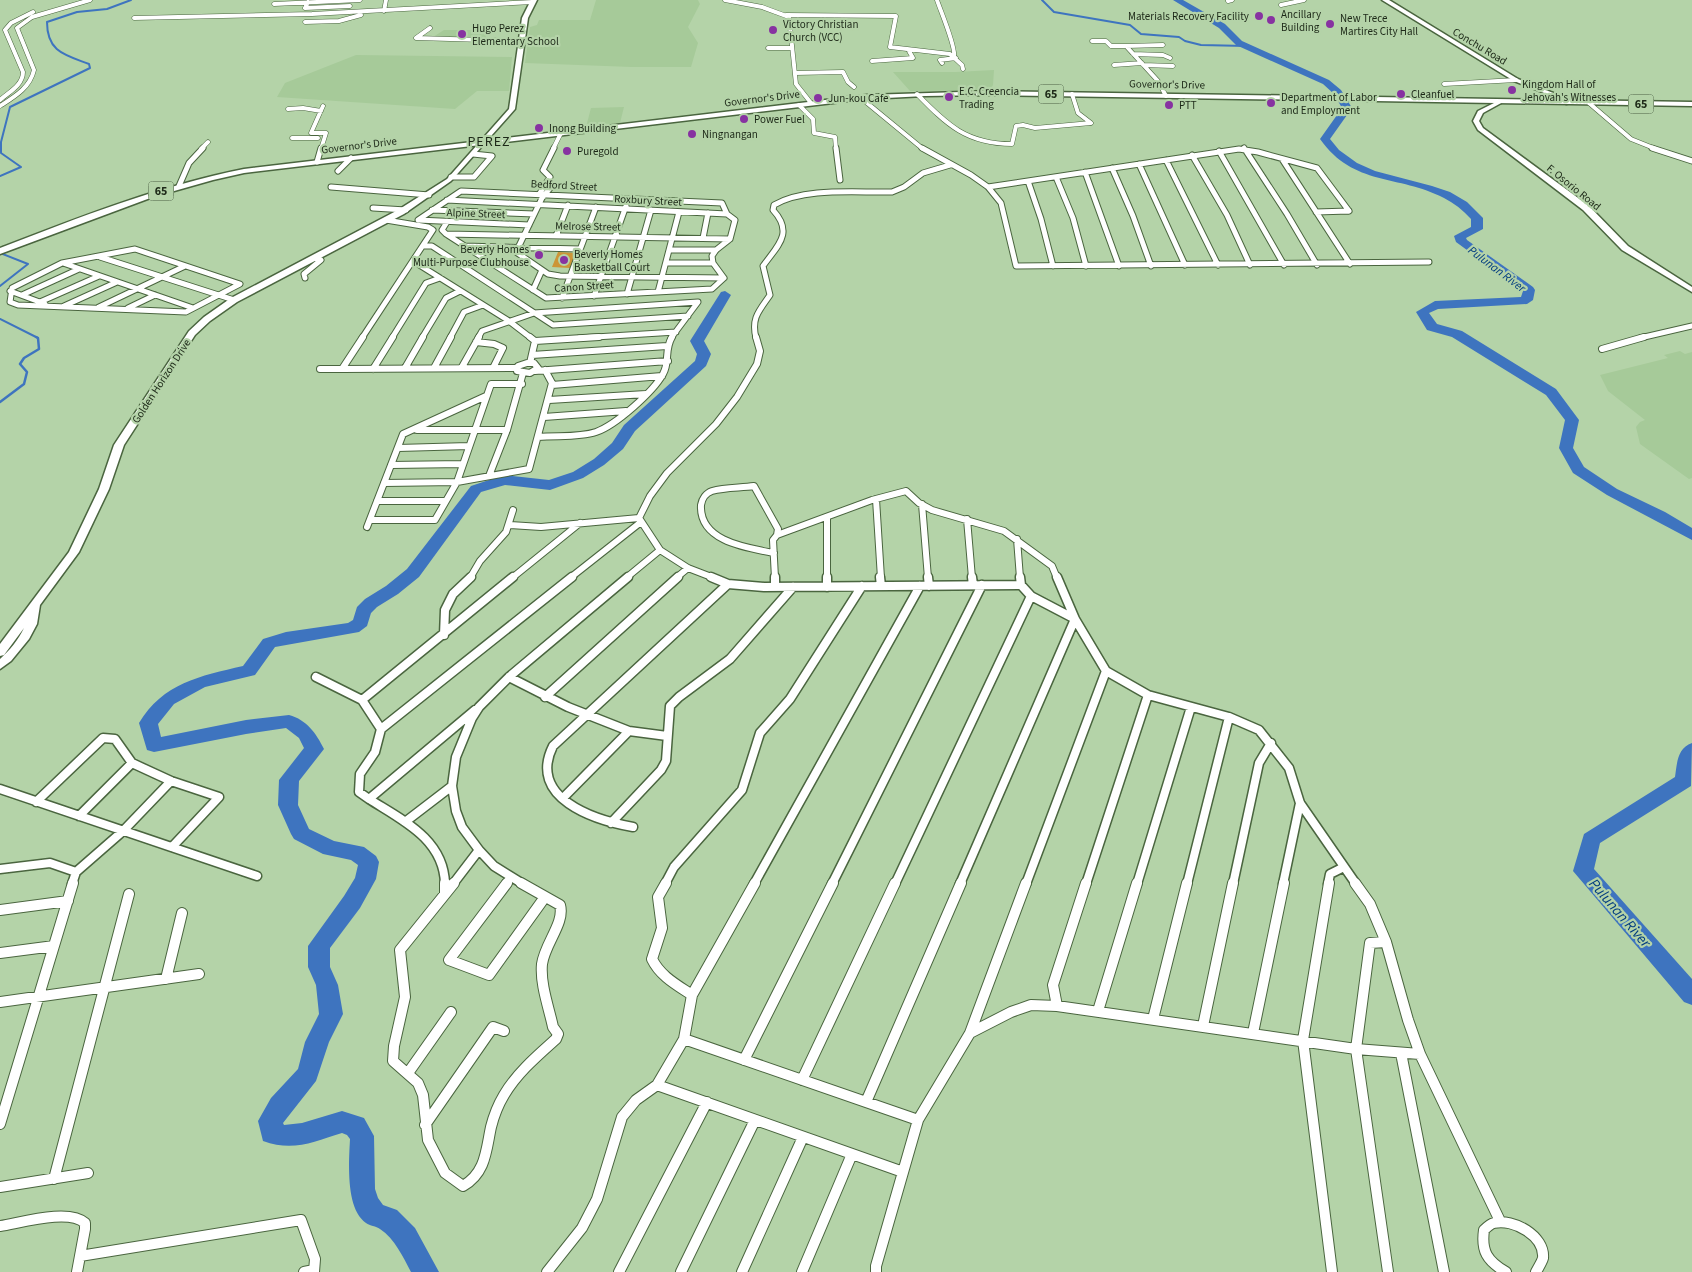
<svg xmlns="http://www.w3.org/2000/svg" width="1692" height="1272" font-family="'Source Sans 3',sans-serif">
	<style>
		.built { fill: #a6ca99 }
		.green { fill: #cc9537 }
		.lines { fill: none; stroke-linecap: round; stroke-linejoin: round }
		.stream-far1 { stroke: #3e74bf; stroke-width: 2 }
		.stream { stroke: #3e74bf; stroke-width: 2.5 }
		.river { fill: #3e74bf; fill-rule: evenodd }
		.street-far4-casing { stroke: #4a653f; stroke-width: 5 }
		.street-far3-casing { stroke: #4a653f; stroke-width: 7 }
		.street-far2-casing { stroke: #4a653f; stroke-width: 8 }
		.street-far1-casing { stroke: #4a653f; stroke-width: 11 }
		.street-casing { stroke: #4a653f; stroke-width: 12 }
		.secondary-casing { stroke: #4a653f; stroke-width: 3 }
		.primary-casing { stroke: #4a653f; stroke-width: 3 }
		.street-far4 { stroke: #fff; stroke-width: 4 }
		.street-far3 { stroke: #fff; stroke-width: 5 }
		.street-far2 { stroke: #fff; stroke-width: 6 }
		.street-far1 { stroke: #fff; stroke-width: 8 }
		.street { stroke: #fff; stroke-width: 10 }
		.secondary { fill: #fff; fill-rule: evenodd }
		.primary { fill: #fff; fill-rule: evenodd }
		.poi-dot { fill: #8732a1; stroke: #b4d3a8; stroke-width: 2 }
		.labels { text-anchor: middle; stroke-width: 4.5; stroke-linejoin: round; paint-order: stroke }
		.far-poi-label { font-size: 11px; fill: #1d2918; stroke: #b4d3a8; text-anchor: start }
		.far-street-label { font-size: 11px; fill: #1d2918; stroke: #b4d3a8 }
		.shield { fill: #b4d3a8; stroke: #4a5c43; stroke-width: 1 }
		.shield-label { font-size: 12px; font-weight: bold; fill: #1d2918 }
		.far-water-label { font-size: 12px; font-style: italic; fill: #013b7f; stroke: #b4d3a8 }
		.far-quarter-label { font-size: 14px; letter-spacing: 1px; fill: #1d2918; stroke: #b4d3a8 }
		.water-label { font-size: 15px; font-style: italic; fill: #013b7f; stroke: #b4d3a8 }
	</style>
	<rect width="100%" height="100%" fill="#b4d3a8"/>
	<path class="built" d="M596,0H698L700,4L688,27L698,43L691,67H632L525,63L530,27L537,25L539,20H590Z
		M444,30H491L483,40L430,39Z
		M356,55L512,57L509,91H477L455,109L277,97L285,83Z
		M994,70L993,85L990,90L910,91L893,72H956Z
		M624,107L620,123L586,127L591,108Z
		M1680,351L1685,354L1692,352V478L1689,479L1640,444L1636,427L1640,422L1645,420L1608,391L1600,375L1668,358L1664,355Z"/>
	<path class="green" d="M558,252L576,253L570,268L552,267Z"/>
	<g class="lines">
		<path class="stream-far1" d="M1042,0L1054,12L1130,25L1141,34L1179,37L1185,41L1201,45L1246,46
			M0,176L21,167L1,153V142L10,107L90,68L89,64C65,55 47,52 47,22L77,12L107,9L131,0
			M0,253L28,264L0,286
			M0,319L38,338"/>
		<path class="stream" d="M0,402L24,384L27,372L20,364L24,358L39,349L38,338L36,337"/>
		<path class="river" d="M1173,0H1183L1225,24L1242,41L1329,80L1341,90L1352,108L1330,139L1339,150L1357,163L1375,171L1432,186L1450,192L1467,202L1483,218V229L1466,238L1467,240L1533,287L1535,290L1533,300L1527,304L1438,309L1429,313L1437,324L1462,331L1556,389L1579,420L1573,448L1584,467L1617,489L1665,512L1692,528V540L1607,495L1573,473L1559,448L1565,420L1546,395L1452,337L1427,330L1416,312L1435,301L1521,297L1523,291L1456,242L1454,236L1471,227V219C1463,210 1454,203 1444,198C1398,174 1354,187 1320,139L1342,108L1334,94L1323,84L1236,45L1219,28Z
			M725,291L731,295L704,341L711,354L706,366L635,431L623,449L604,465L583,478L550,490L505,485L481,492L419,577L398,594L377,607L371,613L367,626L359,632L275,647L255,675L205,687L174,704L158,724L161,737L246,720L289,715C307,720 316,733 324,749L299,781L298,805L309,829L334,841L364,847L376,856L379,862L376,879L360,908L330,948V967L338,985L343,1014L329,1042L316,1081L283,1123L284,1125L302,1123L342,1111L364,1118L374,1136L375,1189L378,1198L383,1205L397,1210L415,1228L439,1272H411C403,1257 395,1239 380,1229C376,1226 370,1226 366,1223C345,1209 349,1160 350,1139L347,1135L342,1133C313,1142 293,1152 263,1141L258,1121L271,1098L298,1069L305,1042L319,1014L316,985L308,967V946L344,896L355,878L358,865L351,860L323,854L294,839L291,834L278,805L279,780L304,748L299,738L286,728L246,734L154,752L147,750L139,723C163,683 200,676 243,666L263,639L286,632L348,623L353,620L357,607L365,599L386,586L407,569L471,486L504,475L549,480L573,472L594,459L612,443L624,425L695,361L697,354L690,341L721,292Z
			M1692,743L1691,786L1600,843L1594,869L1692,979V1005L1684,1002L1573,871L1584,834L1675,777C1677,764 1677,748 1692,743Z"/>
		<g class="street-far4-casing">
			<path id="street-far4" d="M725,0L762,7L789,17L796,84L811,103
				M937,0C941,12 956,47 954,56
				M1228,1L1232,0
				M308,2L305,8L350,6
				M274,4L360,0
				M1281,5L1304,0
				M384,11L386,0
				M786,15L896,16L890,47L950,54L962,65L963,69
				M134,18L312,14L533,2
				M305,22L339,21L361,15
				M430,28L416,38L522,41
				M1092,41H1106L1111,46H1126L1158,81L1166,96
				M1126,46L1163,45
				M768,48H792
				M1133,54L1163,55L1170,58
				M872,61L913,58L909,51
				M942,63L940,60L956,58
				M1114,65L1142,63
				M1143,65L1173,66
				M795,73L843,72L848,82L854,87
				M1444,84L1516,80
				M917,94C947,125 967,144 1012,144L1016,126L1023,125L1035,128L1091,123
				M1072,94L1078,113L1091,123
				M861,98L923,149
				M0,100C9,92 23,85 23,72L5,30L11,23L33,12
				M1589,103L1631,139L1656,149
				M799,105L813,119L814,133L835,137L836,149
				M0,106C14,97 30,88 34,70L17,28L32,17L90,0
				M288,109L303,108L321,111
				M292,138H318
				M201,149L208,142
				M321,149L326,133H311L323,106
				M553,149L561,133
				M1238,149H1240"/>
		</g>
		<g class="street-far3-casing">
			<path id="street-far3" d="M836,148L840,180
				M922,148L971,175L988,187L1001,203L1016,266L1429,262
				M1244,148L1287,214L1317,265
				M1652,148L1692,161
				M1219,151L1284,265
				M1192,155L1227,215L1250,265
				M1282,159L1350,264
				M1166,160L1218,265
				M317,162L321,148
				M1139,164L1185,265
				M1112,168L1133,216L1151,266
				M338,171L351,158
				M1085,172L1119,266
				M451,177H474L492,156L473,154
				M1056,177L1073,218L1086,266
				M1028,181L1041,219L1053,266
				M547,184L551,187L542,198L516,252L548,274L560,276L724,278
				M179,186L189,163L203,148
				M331,187L429,195
				M988,187L1239,149L1258,152L1317,168L1349,211
				M540,193L550,177L543,170L554,148
				M447,200L727,214
				M373,208L406,210
				M432,210L534,214
				M1316,212L1349,211
				M447,222L442,230L446,234L546,298L712,289L724,278
				M529,225L418,220L461,191L722,203L727,214L735,220L730,239L716,250L712,256L713,263L724,278
				M446,234L730,239
				M556,236L568,205
				M703,238L708,213
				M423,246H432L553,325L688,316
				M464,246L580,249
				M135,249L240,284L186,312L18,305L10,302L12,288L62,263Z
				M669,250H716
				M100,257L234,300
				M413,261L509,321L531,338
				M63,263L193,308
				M666,263H713
				M305,278L304,274L321,260L314,258
				M533,290L542,270
				M10,291L45,304
				M658,292L679,212
				M627,294L651,210
				M22,295L79,269
				M594,296L626,206
				M562,298L596,207
				M40,302L99,276
				M64,306L117,282
				M99,307L185,266
				M128,308L155,295
				M362,338L433,230L428,227L386,220
				M392,338L426,283L440,278
				M422,338L446,298L460,291
				M450,338L464,312L483,305
				M478,338L482,331L534,313L698,302L671,338
				M579,338L676,332
				M756,338C751,318 759,311 770,295L763,266C778,245 794,233 773,210L774,205C805,187 856,193 892,192L904,187L923,173L950,165
				M1640,338L1692,326"/>
		</g>
		<g class="street-far2-casing">
			<path id="street-far2" d="M363,337L342,369L517,368
				M530,337L535,341L530,363
				M535,341L599,337
				M476,342L494,344L503,348L493,368
				M1602,349L1644,337
				M532,355L667,346
				M527,363H534L538,368L530,373L517,371L518,366Z
				M462,367L479,337
				M405,368L423,337
				M434,368L451,337
				M320,369H342
				M373,369L393,337
				M535,371L668,361
				M552,385L662,376
				M549,400L646,394
				M544,417L626,411
				M417,430H507
				M538,437C557,435 578,438 596,432C616,425 653,392 663,374C670,362 664,350 672,337
				M398,448L469,446
				M391,465L463,464
				M489,476L507,430L523,373
				M384,483L457,482L491,384H522
				M876,499L881,578
				M377,501H445
				M922,504L928,578
				M827,517V578
				M967,519L972,578
				M370,520H435L457,482L529,469L552,383L545,370
				M510,525L541,527L639,518
				M367,527L403,434L486,396
				M1017,539L1020,578
				M774,553C748,548 699,542 701,505C702,499 706,493 712,491C725,487 741,488 754,486L778,529L777,535L872,500L906,491L919,503L932,510L1004,531L1052,566L1057,578
				M470,578L480,561L506,532L513,510
				M512,578L580,523
				M570,578L641,522
				M626,578L660,550
				M676,578L688,568
				M714,578L688,568L660,550L639,518L650,496L667,473L716,424L737,397L757,364L760,351L756,337
				M775,578L773,540L777,535"/>
		</g>
		<g class="street-far1-casing">
			<path id="street-far1" d="M711,577L728,584L764,587L1021,585L1031,596L1075,619L960,884
				M775,577V587
				M827,577V587
				M880,577L881,586
				M928,577L929,586
				M972,577L973,585
				M1020,577L1021,585
				M1057,577L1075,619L1106,671L1148,695L1229,717L1259,730L1289,768L1300,803L1356,884
				M444,635L445,610L453,594L471,577
				M316,677L362,700L381,729L375,752L360,774L359,792L369,799
				M509,677L568,707L629,731L563,798
				M545,697L678,577
				M362,700L513,577
				M381,729L572,577
				M629,731L667,736
				M0,789L257,876
				M36,802L103,738L115,739L132,763L171,781L219,797L172,847
				M79,816L132,763
				M405,822L452,786
				M611,823L661,770L666,761L670,706L679,697L730,659L793,587
				M633,827C594,820 527,798 553,746L728,584
				M479,850L494,866L523,884
				M479,850L462,827L456,811L452,786L456,757L472,718L479,707L509,677L628,577
				M0,869L50,863L76,872L72,884
				M76,872L123,831L171,781
				M445,884C444,839 402,820 369,799L475,710
				M453,884L479,850
				M506,884L511,877
				M665,884L674,867L742,790L760,733L790,699L862,586
				M754,884L920,586
				M832,884L982,585
				M895,884L1031,596
				M1026,884L1106,671
				M1086,884L1148,695
				M1137,884L1191,707
				M1187,884L1229,717
				M1233,884L1259,763L1271,743
				M1283,884L1300,803
				M1328,884L1330,874L1344,867"/>
		</g>
		<g class="street-casing">
			<path id="street" d="M445,883V893
				M454,883L400,950L405,997L394,1046L393,1061L418,1083L423,1095L428,1140L445,1173L463,1186C486,1173 486,1150 491,1127C494,1115 498,1105 504,1095C517,1073 537,1056 556,1039L558,1034L553,1027C549,1008 540,984 542,964C545,943 565,923 560,905L521,883
				M507,883L449,960L489,975L545,897
				M666,883L658,897L662,928L652,959C660,976 677,985 692,995L684,1039L918,1120
				M1329,883L1303,1040L1332,1272
				M1355,883L1370,904L1386,942L1408,1020L1420,1054L1500,1221
				M0,910L68,901
				M1386,942L1370,943L1356,1049L1388,1272
				M0,953L54,946
				M166,979L182,913
				M692,995L755,883
				M0,1002L199,974
				M1057,1006L1053,985L1086,883
				M1098,1011L1137,883
				M1153,1019L1187,883
				M1203,1026L1233,883
				M970,1033L1026,883
				M1253,1033L1284,883
				M1401,1053L1444,1272
				M744,1060L833,883
				M408,1073L451,1012
				M802,1080L895,883
				M657,1085L903,1172
				M866,1102L961,883
				M0,1124L73,883
				M425,1125L493,1027L504,1031
				M54,1179L129,894
				M0,1187L88,1173
				M0,1226C20,1223 69,1208 85,1223V1229L77,1272
				M80,1256L301,1220L315,1259L314,1272
				M304,1272L314,1270
				M547,1272L582,1228L597,1199L622,1117L636,1100L657,1085L684,1039
				M619,1272L707,1102
				M681,1272L755,1120
				M742,1272L803,1137
				M802,1272L852,1154
				M876,1272V1266L918,1120L970,1033L1011,1012L1031,1005L1057,1006L1356,1049L1420,1054
				M1506,1272C1487,1261 1481,1251 1484,1230C1487,1227 1490,1224 1494,1223C1513,1218 1545,1236 1543,1258C1542,1262 1538,1268 1536,1272"/>
		</g>
		<g class="secondary-casing">
			<path id="secondary" d="M531,0H537L528,18L515,109L451,181L404,214L237,302L210,321L195,335L124,445L109,489L79,552L40,605L37,624L29,639L11,661L0,669V659C10,650 18,640 24,628L4,655L0,656V644L69,552L99,489L114,445L189,331L204,317L231,298L398,210L447,179L509,109L522,18Z
				M1382,0H1389L1518,79L1566,98L1571,103L1566,104L1562,100L1514,81Z
				M1498,101L1503,102L1483,113L1479,121L1483,128L1589,206L1628,246L1692,287V292L1622,250L1583,210L1478,130L1473,121L1478,111Z"/>
		</g>
		<g class="primary-casing">
			<path id="primary" d="M992,91L1692,102V106L992,95L925,96L867,99L244,173L213,180L153,197L0,254V248C80,217 159,186 244,169L867,95Z"/>
		</g>
		<use href="#street-far4" class="street-far4"/>
		<use href="#street-far3" class="street-far3"/>
		<use href="#street-far2" class="street-far2"/>
		<use href="#street-far1" class="street-far1"/>
		<use href="#street" class="street"/>
		<use href="#secondary" class="secondary"/>
		<use href="#primary" class="primary"/>
	</g>
	<g class="poi-dot">
		<circle cx="1259" cy="16" r="5"/>
		<circle cx="1271" cy="20" r="5"/>
		<circle cx="1330" cy="24" r="5"/>
		<circle cx="773" cy="30" r="5"/>
		<circle cx="462" cy="34" r="5"/>
		<circle cx="1512" cy="90" r="5"/>
		<circle cx="1401" cy="94" r="5"/>
		<circle cx="949" cy="97" r="5"/>
		<circle cx="818" cy="98" r="5"/>
		<circle cx="1271" cy="103" r="5"/>
		<circle cx="1169" cy="105" r="5"/>
		<circle cx="744" cy="119" r="5"/>
		<circle cx="539" cy="128" r="5"/>
		<circle cx="692" cy="134" r="5"/>
		<circle cx="567" cy="151" r="5"/>
		<circle cx="539" cy="255" r="5"/>
		<circle cx="564" cy="260" r="5"/>
	</g>
	<g class="labels">
		<g class="far-poi-label">
			<text x="1281" y="18">Ancillary<tspan x="1281" dy="13">Building</tspan></text>
			<text x="1249" y="20" text-anchor="end">Materials Recovery Facility</text>
			<text x="1340" y="22">New Trece<tspan x="1340" dy="13">Martires City Hall</tspan></text>
			<text x="783" y="28">Victory Christian<tspan x="783" dy="13">Church (VCC)</tspan></text>
			<text x="472" y="32">Hugo Perez<tspan x="472" dy="13">Elementary School</tspan></text>
			<text x="1522" y="88">Kingdom Hall of<tspan x="1522" dy="13">Jehovah's Witnesses</tspan></text>
			<text x="959" y="95">E.C. Creencia<tspan x="959" dy="13">Trading</tspan></text>
			<text x="1411" y="98">Cleanfuel</text>
			<text x="1281" y="101">Department of Labor<tspan x="1281" dy="13">and Employment</tspan></text>
			<text x="828" y="102">Jun-kou Cafe</text>
			<text x="1179" y="109">PTT</text>
			<text x="754" y="123">Power Fuel</text>
			<text x="549" y="132">Inong Building</text>
			<text x="702" y="138">Ningnangan</text>
			<text x="577" y="155">Puregold</text>
			<text x="529" y="253" text-anchor="end">Beverly Homes<tspan x="529" dy="13">Multi-Purpose Clubhouse</tspan></text>
			<text x="574" y="258">Beverly Homes<tspan x="574" dy="13">Basketball Court</tspan></text>
		</g>
		<g class="far-street-label">
			<text transform="translate(1480 46) rotate(31)" y="4">Conchu Road</text>
			<text transform="translate(1167 84) rotate(1)" y="4">Governor's Drive</text>
			<text transform="translate(762 98) rotate(-7)" y="4">Governor's Drive</text>
			<text transform="translate(359 145) rotate(-7)" y="4">Governor's Drive</text>
			<text transform="translate(564 185) rotate(3)" y="4">Bedford Street</text>
			<text transform="translate(1574 187) rotate(39)" y="4">F. Osorio Road</text>
			<text transform="translate(648 200) rotate(3)" y="4">Roxbury Street</text>
			<text transform="translate(476 213) rotate(2)" y="4">Alpine Street</text>
			<text transform="translate(588 226) rotate(1)" y="4">Melrose Street</text>
			<text transform="translate(584 286) rotate(-4)" y="4">Canon Street</text>
			<text transform="translate(161 381) rotate(-57)" y="4">Golden Horizon Drive</text>
		</g>
		<g class="shield">
			<rect x="1038.5" y="84.5" width="25" height="19" rx="4"/>
			<rect x="1628.5" y="94.5" width="25" height="19" rx="4"/>
			<rect x="148.5" y="181.5" width="25" height="19" rx="4"/>
		</g>
		<g class="shield-label">
			<text x="1051" y="98">65</text>
			<text x="1641" y="108">65</text>
			<text x="161" y="195">65</text>
		</g>
		<g class="far-water-label">
			<text transform="translate(1497 269) rotate(37)" y="4">Pulunan River</text>
		</g>
		<g class="far-quarter-label">
			<text x="489" y="146">PEREZ</text>
		</g>
		<g class="water-label">
			<text transform="translate(1620 913) rotate(49)" y="5">Pulunan River</text>
		</g>
	</g>
</svg>
